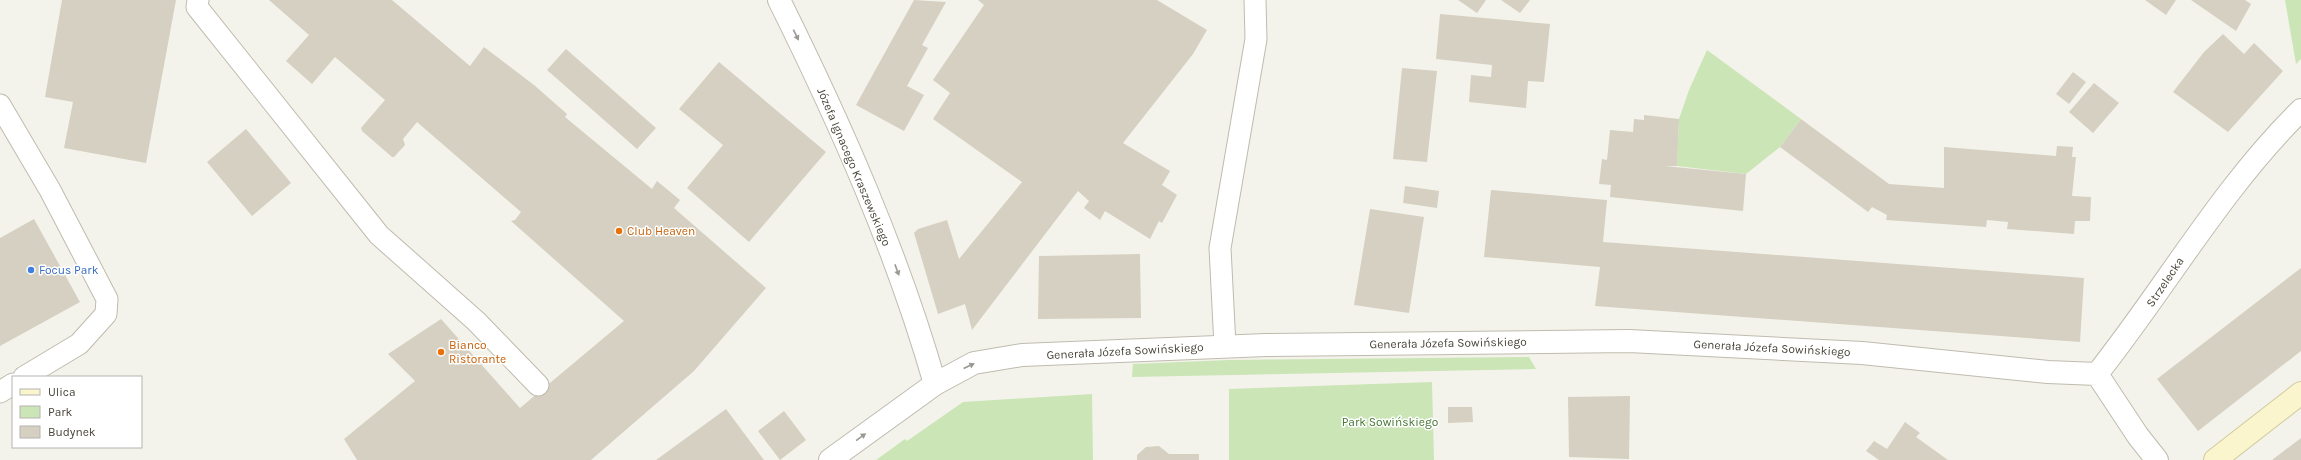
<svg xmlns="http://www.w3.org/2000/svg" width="2301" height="460" font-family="Karla,sans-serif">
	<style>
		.green { fill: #cbe5b7 }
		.building { fill: #d5d0c1 }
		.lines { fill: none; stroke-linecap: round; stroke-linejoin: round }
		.lane-casing { stroke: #bfbbae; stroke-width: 23 }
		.street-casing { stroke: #bfbbae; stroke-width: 24 }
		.secondary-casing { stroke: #d0c99e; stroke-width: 24 }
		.lane { stroke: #fff; stroke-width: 21 }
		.street { stroke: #fff; stroke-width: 22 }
		.secondary { stroke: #fbf5ce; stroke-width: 22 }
		.oneway { fill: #9a9892 }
		.food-dot { fill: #e8710a; stroke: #fff; stroke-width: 1.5 }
		.shop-dot { fill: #3f7fe0; stroke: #fff; stroke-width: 1.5 }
		.labels { text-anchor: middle; stroke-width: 3; stroke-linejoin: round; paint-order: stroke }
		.street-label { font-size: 12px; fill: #484439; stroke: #fff }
		.food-label { font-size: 12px; fill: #c56008; stroke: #fff; text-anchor: start }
		.shop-label { font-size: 12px; fill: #366cbe; stroke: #fff; text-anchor: start }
		.park-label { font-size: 12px; fill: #437630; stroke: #fff }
	</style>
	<rect width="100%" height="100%" fill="#f4f3eb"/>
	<path class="green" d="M2285,0H2301V59L2296,64Z
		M1707,50L1801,119L1780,147L1746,174L1677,166L1679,119L1689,90Z
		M1529,357L1536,369L1132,377L1133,364L1229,360Z
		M1432,382L1434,460H1229V389Z
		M1092,394L1093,460H876L905,439L907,441L963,402Z"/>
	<path class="building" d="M62,0H176L146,163L64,148L73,102L45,97Z
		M269,0H392L470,66L484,47L534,85L567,114L565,117L652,189L657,181L680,200L674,208L766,288L694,371L591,460H357L344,439L415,381L388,354L441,319L520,408L624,321L511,221L515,220L521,212L417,122L403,139L405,145L394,157H392L362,131L361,128L385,100L335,57L312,84L286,61L309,35Z
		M914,0L946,2L922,45L928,48L907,86L924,95L904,131L856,105Z
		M978,0H1157L1207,30L1193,54L1123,143L1170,171L1162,185L1177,195L1162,223L1159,221L1150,239L1105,211L1100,220L1084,208L1089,201L1078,191L972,330L965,304L938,314L914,233L918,229L947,220L959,259L1022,182L933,119L950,93L933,80L984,5Z
		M1458,0H1486L1477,13Z
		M1501,0H1530L1520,13Z
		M2145,0H2176L2166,15Z
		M2191,0H2245L2251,4L2236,31Z
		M1440,14L1550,24L1544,82L1528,81L1526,108L1469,102L1471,75L1491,77L1492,65L1436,59Z
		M2223,34L2244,54L2254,43L2283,71L2228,132L2173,92L2204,52Z
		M566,49L656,128L637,149L547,70Z
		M719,62L826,152L749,242L687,188L723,145L679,109Z
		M1402,68L1437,71L1427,162L1393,159Z
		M2073,72L2086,82L2069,104L2056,94Z
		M2094,83L2119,103L2093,133L2069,112Z
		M1644,115L1679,119L1677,166H1665L1746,174L1743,211L1610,197L1611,185L1599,184L1602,159L1607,160L1610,130L1633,132L1634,119L1644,120Z
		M1801,119L1889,184L1944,188V147L2056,156L2057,146L2073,147L2072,157H2076L2072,196L2091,197L2090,221H2075L2074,234L2007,229L2008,222L1987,220L1986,227L1886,220L1887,215L1872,207L1868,212L1780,147Z
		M246,129L291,183L252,216L207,162Z
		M1405,186L1439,191L1437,208L1403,203Z
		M1491,190L1607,200L1603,242L2084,278L2080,342L1595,306L1600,267L1484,257Z
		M1370,209L1424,217L1409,313L1354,305Z
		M34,219L80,302L0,346V238Z
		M1140,254L1141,318L1038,319L1039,256Z
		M2301,268V351L2198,431L2157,379Z
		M1630,396L1629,459L1569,457L1568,397Z
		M1448,407H1472L1473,422L1448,423Z
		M726,409L764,460H656Z
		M784,411L806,440L780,460L758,431Z
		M1905,422L1920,433L1916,437L1948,460H1879L1866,451L1874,441L1887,449Z
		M2301,438V460H2272Z
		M1159,446L1169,454H1199V460H1137V455L1146,447Z"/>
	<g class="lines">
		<g class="lane-casing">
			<path id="lane" d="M198,0L197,7L379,235L476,321L538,385
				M0,105L50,190L107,299L106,314L79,344L24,377
				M1225,346L1220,248L1256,39L1255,0
				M0,392L13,384"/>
		</g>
		<g class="street-casing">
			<path id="street" d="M779,0C840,123 897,251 935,384
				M830,460L935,384L974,363L1022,355L1266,345L1629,341L1862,353L2048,372L2097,374
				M2157,460L2138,436L2097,374C2166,287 2221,189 2301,110"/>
		</g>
		<g class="secondary-casing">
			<path id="secondary" d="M2215,460L2301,393"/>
		</g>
		<use href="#lane" class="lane"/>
		<use href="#street" class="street"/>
		<use href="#secondary" class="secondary"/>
	</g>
	<defs><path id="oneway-solid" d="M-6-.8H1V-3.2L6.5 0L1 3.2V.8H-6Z"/></defs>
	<g class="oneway">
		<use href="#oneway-solid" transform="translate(796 35) rotate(64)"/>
		<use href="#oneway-solid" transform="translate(897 270) rotate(70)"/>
		<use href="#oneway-solid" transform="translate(969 366) rotate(-25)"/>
		<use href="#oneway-solid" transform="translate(861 437) rotate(-36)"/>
	</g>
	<g class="food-dot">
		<circle cx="619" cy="231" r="4"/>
		<circle cx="441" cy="352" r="4"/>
	</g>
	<circle class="shop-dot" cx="31" cy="270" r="4"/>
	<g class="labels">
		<g class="street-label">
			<text transform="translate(854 167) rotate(67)" y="4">Józefa Ignacego Kraszewskiego</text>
			<text transform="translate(2165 282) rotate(-56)" y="4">Strzelecka</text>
			<text transform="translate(1448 343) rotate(-1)" y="4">Generała Józefa Sowińskiego</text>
			<text transform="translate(1772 348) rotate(3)" y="4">Generała Józefa Sowińskiego</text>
			<text transform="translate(1125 351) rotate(-3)" y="4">Generała Józefa Sowińskiego</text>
		</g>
		<g class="food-label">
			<text x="627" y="235">Club Heaven</text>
			<text x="449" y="349">Bianco<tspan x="449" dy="14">Ristorante</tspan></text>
		</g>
		<g class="shop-label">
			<text x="39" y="274">Focus Park</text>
		</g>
		<g class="park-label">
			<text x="1390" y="426">Park Sowińskiego</text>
		</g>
	</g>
	<rect x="12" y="376" width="130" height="72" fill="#ffffff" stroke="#b6b4b0"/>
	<rect x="20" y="389" width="20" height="6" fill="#fbf5ce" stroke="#b6b4b0"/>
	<text x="48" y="396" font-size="12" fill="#484439">Ulica</text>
	<rect x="20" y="406" width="20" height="12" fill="#cbe5b7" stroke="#b6b4b0"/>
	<text x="48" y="416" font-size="12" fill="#484439">Park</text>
	<rect x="20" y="426" width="20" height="12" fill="#d5d0c1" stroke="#b6b4b0"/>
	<text x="48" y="436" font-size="12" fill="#484439">Budynek</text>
</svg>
